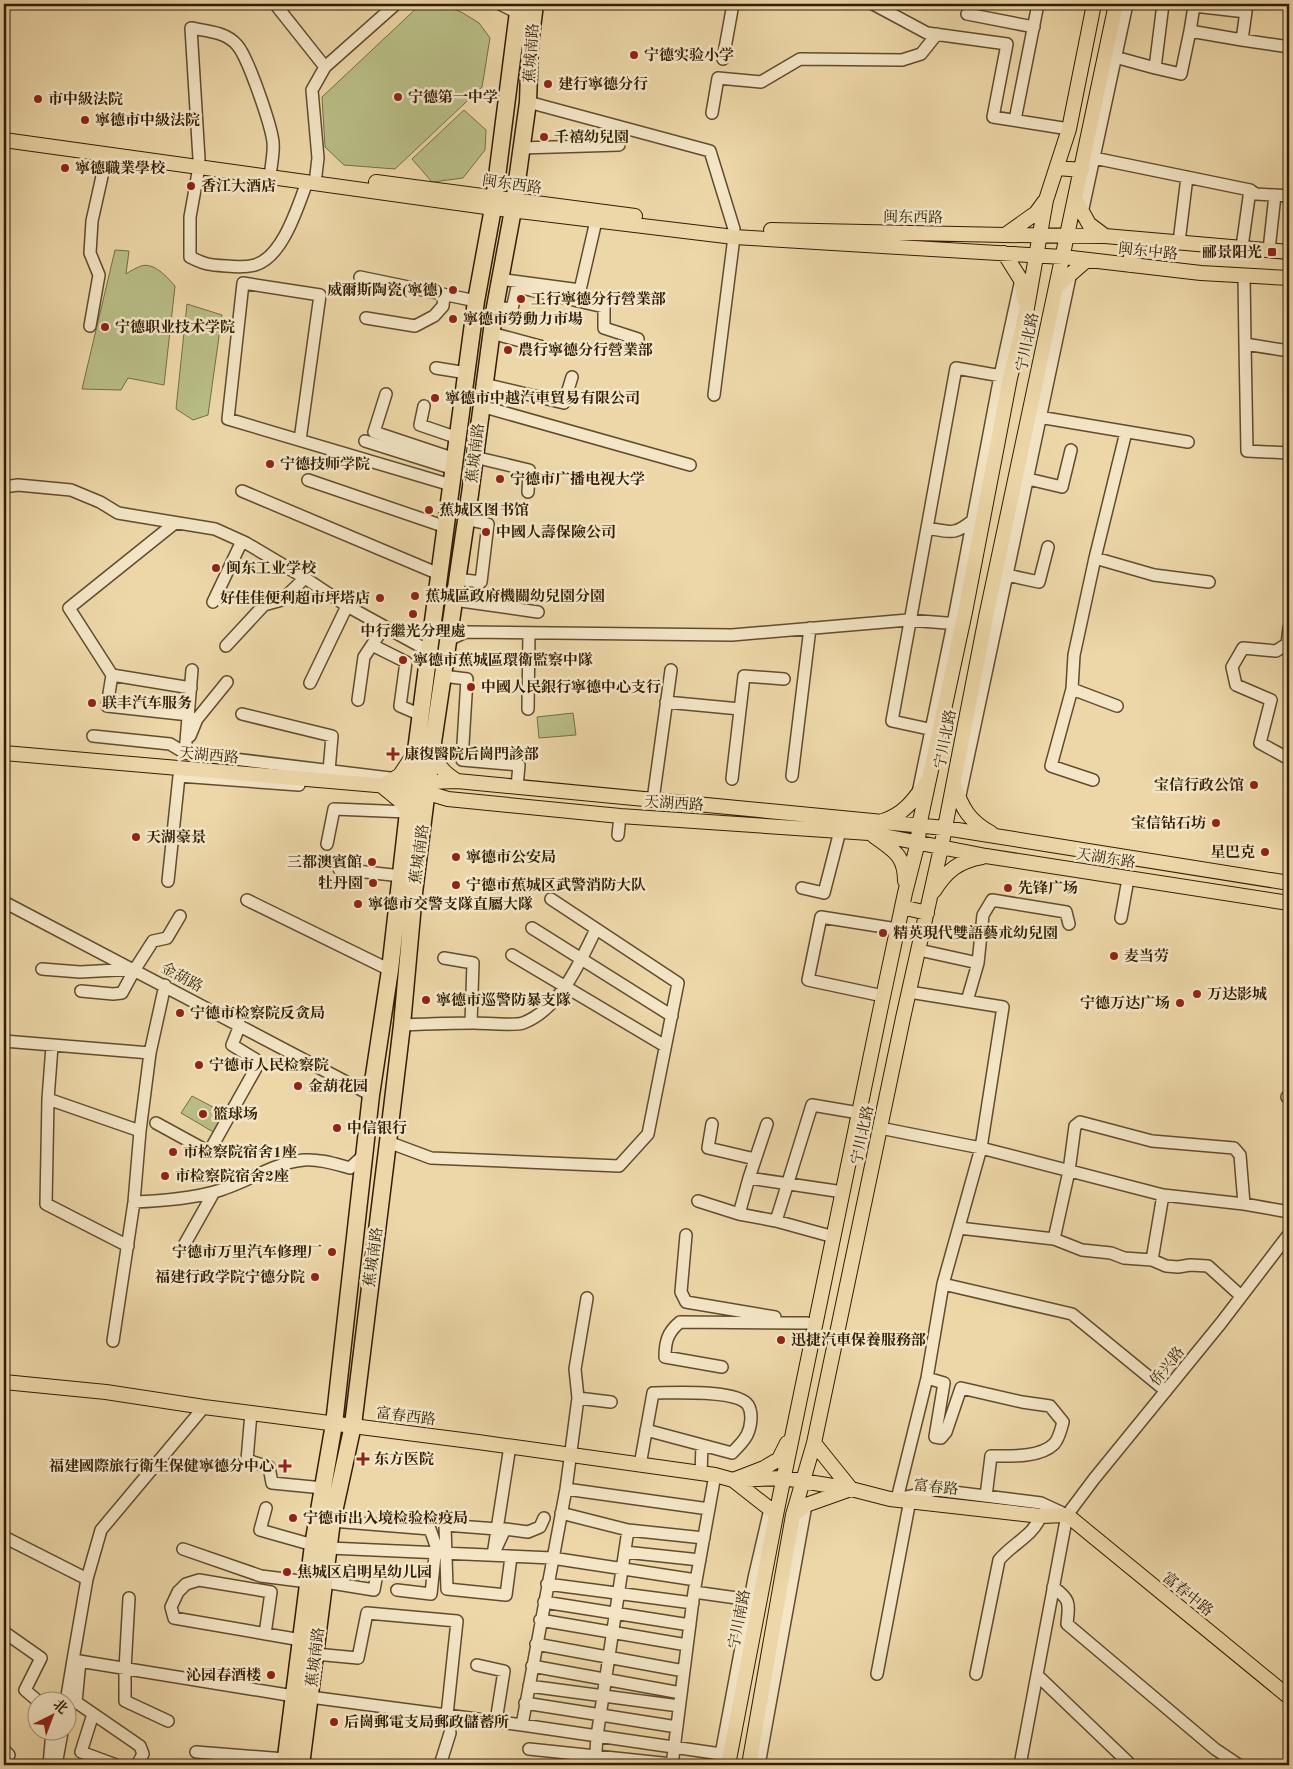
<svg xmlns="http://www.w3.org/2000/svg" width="1293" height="1769" font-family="'Old Standard TT','Noto Serif SC',serif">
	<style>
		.green { fill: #b9be87; stroke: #756e46 }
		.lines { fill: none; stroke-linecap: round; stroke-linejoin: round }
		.minor-casing { stroke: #604c2d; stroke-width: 14 }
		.major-casing { stroke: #311d04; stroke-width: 16 }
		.highway-casing { stroke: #311d04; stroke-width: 19 }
		.minor { stroke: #f3e5c6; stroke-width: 11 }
		.major { stroke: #edd7a8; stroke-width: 14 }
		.highway { stroke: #edd7a8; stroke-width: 16 }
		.poi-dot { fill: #8f2418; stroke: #f3e5c6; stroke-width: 2 }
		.labels { text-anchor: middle; stroke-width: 5; stroke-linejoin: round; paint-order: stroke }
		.street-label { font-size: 15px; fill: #311d04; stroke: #f3e5c6 }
		.poi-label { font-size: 15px; font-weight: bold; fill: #311d04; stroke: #f3e5c6; text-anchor: start }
	</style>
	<rect width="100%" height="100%" fill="#edd7a8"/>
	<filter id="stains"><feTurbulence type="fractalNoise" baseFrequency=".004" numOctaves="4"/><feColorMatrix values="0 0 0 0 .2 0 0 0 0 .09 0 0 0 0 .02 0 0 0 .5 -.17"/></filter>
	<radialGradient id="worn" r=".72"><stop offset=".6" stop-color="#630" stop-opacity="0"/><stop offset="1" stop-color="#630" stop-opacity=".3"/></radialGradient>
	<path class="green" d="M421,4H443L463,13L479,23L490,38L482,87L395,169L344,165L325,147L322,97Z
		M464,110L486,130L485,150L463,178L432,182L412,159Z
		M115,250L129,251L126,274C130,271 136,268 141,266C154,262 167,277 175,286L164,385L128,378L121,390L82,389Z
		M187,304L222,315L208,415L193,420L176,409Z
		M573,713L576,735L539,738L537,717Z
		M192,1096L226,1114L215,1133L181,1113Z"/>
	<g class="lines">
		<g class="minor-casing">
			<path id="minor" d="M275,4L325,67L312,90L318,158L316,175
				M500,4L518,13
				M873,4L927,33L1007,44L993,117L1069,129
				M1163,4L1155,68L1181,74L1190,31L1242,40
				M1247,4L1242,40L1289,47
				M967,14L1034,27
				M1190,31L1194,6L1246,12
				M1115,57L1155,68
				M723,59L733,4
				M325,67L396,4
				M528,102L710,151L734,229
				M712,113L718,78L761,82L800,59L902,60L921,54L937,34
				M1015,120L1038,4
				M521,148L619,145
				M1094,158L1250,190L1242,247
				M199,159L191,28C207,31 226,32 237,45C248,57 271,125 273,142C274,150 272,160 271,169
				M199,167L190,217V257C206,265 210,265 227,266C236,267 247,267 255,265C283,257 298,206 307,182
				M1250,190L1256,194L1289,196
				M1082,213L1127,4
				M1179,242L1187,177
				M1269,250L1275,195
				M1244,276L1245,344
				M360,277L476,301
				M499,279L580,290L596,221
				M495,307L512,309L517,287L604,307V328L638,339
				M366,318L415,326L434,316L443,306L444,295
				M90,326L99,275L90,253L92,221L107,154
				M491,333L547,348
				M1289,351L1245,344L1247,451L1289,453
				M436,368L467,373
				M484,384L564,403L572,377
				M386,394L374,432L455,459
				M714,395L734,237
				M424,406L420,425L458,438
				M481,406L690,465
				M1033,416L1188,442
				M1126,432L1095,558L1154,575L1209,582
				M300,440L320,295L243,283L228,419L451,485
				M365,441L454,469
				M474,457L529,470L528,492
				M1020,477L1062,487L1071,450
				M308,480L446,527
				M4,487L18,485L71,490L100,502L118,513L215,529L246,543L305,578L347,606L429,651
				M242,491L439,574
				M927,528C950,532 955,536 974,519
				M1095,558L1074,655L1072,689L1117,706
				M1002,574L1039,582L1048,547
				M456,579L481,582L488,524L465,519
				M454,600L538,612
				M213,602L242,541
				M1289,628L1287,644L1276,651L1243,648L1232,667L1236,685L1271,700L1260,743L1289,759
				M448,640L466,632L732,635L908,620L959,624
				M372,645L406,662L400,706L421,715
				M226,646L264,605L282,600L305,578
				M192,670L185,753L398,779
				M112,675L69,608L175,523
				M443,676L467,679L462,760L519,765L517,787
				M310,683L347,606
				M1072,689L1051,766L1093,780
				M358,700L364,657L384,627
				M666,702L740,709
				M528,709L529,633
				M242,714L332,736L329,771
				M189,715L107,706L112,675L191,688
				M938,731L892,721L956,368L1007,377
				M93,736L170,744L185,753
				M190,736L197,719L227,682
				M792,776L810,628
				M732,779L744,676L784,679
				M918,793L953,624L1000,376L1020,284
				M653,800L671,670
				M959,800C998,624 1033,448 1071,272
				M618,835L620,816
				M327,844L334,809L408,812
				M339,869L401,876
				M168,881L179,776L299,785
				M802,888L824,893L840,831
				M247,900L390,970
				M4,902L371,1095
				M1121,918L1128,879
				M532,928L672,1016
				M919,950L978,963
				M512,955L665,1046
				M444,958L473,963L471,1023
				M42,969L80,972L135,969L122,993L113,994L81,991
				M135,969L153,941L167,938L180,916
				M909,992L1003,1007L981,1148L943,1284L927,1378L897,1499L937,1490L1041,1503L1067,1515
				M883,996L808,980L821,917L897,929
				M967,1001L978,963L983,915L992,900L1066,912L1069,924
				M402,1025C426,1024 450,1023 474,1023C485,1023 515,1026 523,1023C560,1009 580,962 596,929
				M4,1041L150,1053
				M52,1046L48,1099L140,1131
				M1287,1097L1289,1099
				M48,1099L46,1204L128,1246
				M156,1123L209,1152L256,1068L255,1059L232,1045L240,1025
				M712,1124L708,1148L755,1159
				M880,1128L981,1148L1163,1195L1244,1204L1289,1212
				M388,1142L431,1158L619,1166L648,1134L678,983L551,899
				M749,1178L767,1124
				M698,1201L739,1214
				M134,1202C160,1201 189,1199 214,1192C245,1184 272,1163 304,1160C320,1159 335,1164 350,1168L364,1155
				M776,1221L739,1214L749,1178L843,1192
				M959,1228L1054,1239L1082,1250L1111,1253L1124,1258L1152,1260L1166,1266L1178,1267L1190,1265L1208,1266L1241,1296
				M686,1235L681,1292L686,1302L775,1317
				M834,1237L776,1221L812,1105L859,1113
				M1054,1239L1069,1171L1075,1126L1080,1122L1152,1141L1234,1148L1240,1155L1244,1204
				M183,1247L214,1192
				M1152,1260L1163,1195
				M943,1284L1072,1314L1166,1391
				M113,1341L134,1202L140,1131L150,1053L165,985
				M722,1367L665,1357C665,1341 668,1332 680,1322L807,1323
				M927,1378L944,1383L935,1437L941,1438L946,1432L961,1388L1022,1402L1050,1406L1063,1422C1061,1429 1059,1439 1054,1444C1040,1458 1009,1456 991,1456L986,1496
				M578,1398L611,1402
				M251,1413L247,1460L269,1467L272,1483L323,1488
				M510,1446L493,1555L505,1529L528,1532L540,1527L544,1518
				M640,1465L653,1393C672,1393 737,1389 748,1405C753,1413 751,1427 747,1435C744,1441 737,1448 732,1453L646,1430
				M701,1474L702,1445
				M566,1489L709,1509
				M266,1508L260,1530L313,1545
				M561,1513L628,1530L704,1538
				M332,1521L430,1529L436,1546L431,1594L397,1590
				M497,1529L445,1525L447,1589L506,1595L511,1557
				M4,1537L87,1579L73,1660
				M329,1548L552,1558L696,1580
				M183,1549L261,1576L308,1582
				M625,1552L700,1560
				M87,1579L101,1530L204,1407
				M325,1582L374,1590L377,1574
				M547,1584L693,1603
				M1053,1587C1071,1600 1069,1603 1067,1624L1215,1749L1239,1765
				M694,1592L751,1600
				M129,1598L125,1669V1701L168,1721
				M544,1602L690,1625
				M540,1620L687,1645
				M4,1632L41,1658L25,1690L39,1702
				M265,1634L271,1592L199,1580L186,1584L178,1592L171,1607L174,1618L301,1640
				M536,1644L684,1671
				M315,1654L358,1658L367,1613L457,1621L447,1715
				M80,1661L76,1702L140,1746L143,1754L137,1765
				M477,1665L504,1671L496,1721
				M532,1666L681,1693
				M877,1674L910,1500
				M976,1674L999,1560C1013,1543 1032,1537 1041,1516
				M1037,1675L1131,1765
				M529,1686L679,1706
				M310,1697L522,1725L721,1754
				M66,1702L73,1660L294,1696
				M525,1703L677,1727
				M93,1714L81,1752L116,1765
				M522,1725L566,1489L578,1398L575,1369L587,1298
				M529,1749L672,1764
				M4,1750L9,1755L4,1761
				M196,1752L285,1759
				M49,1765L52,1732
				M56,1765L62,1732
				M440,1765L450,1733
				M595,1765L597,1736L628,1530
				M672,1765L694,1592L715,1475
				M719,1765L754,1578L770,1509
				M759,1765L806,1505
				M1020,1765L1067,1515L1094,1479L1221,1323L1289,1234"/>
		</g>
		<g class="major-casing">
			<path id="major" d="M4,140L493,208L734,237L1063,257L1201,273L1289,278
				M1057,168L1082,170
				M376,182L635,216
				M1075,199L1089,224L1105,236
				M771,230L1005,235L1036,213L1044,202
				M1005,235L1105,236L1289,252
				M1004,253L1021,280L1024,299
				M1130,265L1133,239
				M1057,286L1087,260
				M432,749C439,766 441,771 457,781
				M4,753L411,788L448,799L620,816L869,833L986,856L1289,903
				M420,785L428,782L457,781L945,828L1289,883
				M954,785C962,808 969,821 991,833
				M382,786L400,775L414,754
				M382,786L399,800L408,812
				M883,821C904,814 913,801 926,783
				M874,836C893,850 905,855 905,881
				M934,891C946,871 959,861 982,857
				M902,907L927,913
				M4,1382L106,1392L204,1407L478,1442L715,1475L733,1480L784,1478L851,1489L890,1499L1041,1516L1067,1515L1289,1697
				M777,1510L770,1509L733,1480L764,1468L779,1459L787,1443
				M793,1515L806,1505L851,1489L814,1443
				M728,1765L777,1510L880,1011L905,893L918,842L919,826L965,612L1010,378L1025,319L1046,200L1069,129L1094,4
				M749,1765L793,1515L814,1443L903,1018L941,848L986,617L1116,4"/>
		</g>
		<g class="highway-casing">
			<path id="highway" d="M285,1765L313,1545L334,1424L371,1095L390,970L408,812L429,651L476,301L493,208L519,4
				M301,1765L332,1521L353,1425L388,1142L402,1025L414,893L432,749L470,494L495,307L513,210L528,102L530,44L535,4"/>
		</g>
		<use href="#minor" class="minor"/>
		<use href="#major" class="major"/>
		<use href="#highway" class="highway"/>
	</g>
	<g class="poi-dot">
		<circle cx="634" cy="55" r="5"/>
		<circle cx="548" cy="84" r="5"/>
		<circle cx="398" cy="97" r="5"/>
		<circle cx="38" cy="99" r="5"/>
		<circle cx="85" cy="120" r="5"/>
		<circle cx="544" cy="137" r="5"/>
		<circle cx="65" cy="168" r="5"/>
		<circle cx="191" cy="186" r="5"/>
		<rect x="1267" y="247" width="10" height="10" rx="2.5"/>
		<circle cx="453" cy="290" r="5"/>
		<circle cx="521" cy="299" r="5"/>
		<circle cx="453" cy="319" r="5"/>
		<circle cx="105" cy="327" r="5"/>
		<circle cx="508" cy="350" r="5"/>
		<circle cx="435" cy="398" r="5"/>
		<circle cx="270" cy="464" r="5"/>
		<circle cx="500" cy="479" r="5"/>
		<circle cx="429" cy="510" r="5"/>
		<circle cx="486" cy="532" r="5"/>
		<circle cx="216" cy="568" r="5"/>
		<circle cx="415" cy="596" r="5"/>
		<circle cx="380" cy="598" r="5"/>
		<circle cx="413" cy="614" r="5"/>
		<circle cx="403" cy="660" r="5"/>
		<circle cx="471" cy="687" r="5"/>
		<circle cx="92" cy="703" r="5"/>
		<path d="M390.5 746.5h5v5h5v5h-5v5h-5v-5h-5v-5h5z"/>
		<circle cx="1254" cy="785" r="5"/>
		<circle cx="1216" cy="823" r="5"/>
		<circle cx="136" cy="837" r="5"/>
		<circle cx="1265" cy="852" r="5"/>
		<circle cx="456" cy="857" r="5"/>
		<circle cx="372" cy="862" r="5"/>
		<circle cx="373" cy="883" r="5"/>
		<circle cx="456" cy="885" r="5"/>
		<circle cx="1008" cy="888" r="5"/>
		<circle cx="358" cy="904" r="5"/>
		<circle cx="883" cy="933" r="5"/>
		<circle cx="1114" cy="956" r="5"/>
		<circle cx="1197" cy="994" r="5"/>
		<circle cx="426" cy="1000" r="5"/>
		<circle cx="1180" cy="1003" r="5"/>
		<circle cx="180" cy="1013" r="5"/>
		<circle cx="199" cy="1065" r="5"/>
		<circle cx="298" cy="1086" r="5"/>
		<circle cx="203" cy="1114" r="5"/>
		<circle cx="337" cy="1128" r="5"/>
		<circle cx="173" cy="1152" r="5"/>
		<circle cx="165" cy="1176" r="5"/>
		<circle cx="332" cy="1252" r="5"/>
		<circle cx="315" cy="1277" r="5"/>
		<circle cx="781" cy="1340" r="5"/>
		<path d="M360.5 1451.5h5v5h5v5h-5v5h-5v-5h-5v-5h5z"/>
		<path d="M282.5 1458.5h5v5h5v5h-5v5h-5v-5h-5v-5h5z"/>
		<circle cx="293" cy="1518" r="5"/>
		<circle cx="287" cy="1572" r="5"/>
		<circle cx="271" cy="1675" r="5"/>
		<circle cx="334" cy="1722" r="5"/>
	</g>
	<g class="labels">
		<g class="street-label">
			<text transform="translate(531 53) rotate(-86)" y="5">蕉城南路</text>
			<text transform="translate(512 184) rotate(8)" y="5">闽东西路</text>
			<text transform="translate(913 217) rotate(1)" y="5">闽东西路</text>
			<text transform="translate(1148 251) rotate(6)" y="5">闽东中路</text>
			<text transform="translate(1027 342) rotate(-78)" y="5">宁川北路</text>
			<text transform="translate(475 453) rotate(-83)" y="5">蕉城南路</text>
			<text transform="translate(945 739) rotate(-79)" y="5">宁川北路</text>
			<text transform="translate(209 755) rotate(5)" y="5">天湖西路</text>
			<text transform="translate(674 803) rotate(4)" y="5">天湖西路</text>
			<text transform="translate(419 854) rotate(-82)" y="5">蕉城南路</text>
			<text transform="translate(1106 858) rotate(9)" y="5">天湖东路</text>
			<text transform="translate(182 977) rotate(28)" y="5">金葫路</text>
			<text transform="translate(862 1135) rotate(-78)" y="5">宁川北路</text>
			<text transform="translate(373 1257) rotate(-82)" y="5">蕉城南路</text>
			<text transform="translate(1167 1366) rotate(-51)" y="5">侨兴路</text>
			<text transform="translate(406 1416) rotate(7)" y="5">富春西路</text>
			<text transform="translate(936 1487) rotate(6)" y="5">富春路</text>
			<text transform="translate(1188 1594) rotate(39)" y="5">富春中路</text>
			<text transform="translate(739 1619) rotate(-79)" y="5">宁川南路</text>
			<text transform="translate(315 1657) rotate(-83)" y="5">蕉城南路</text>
		</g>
		<g class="poi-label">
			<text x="644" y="60">宁德实验小学</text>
			<text x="558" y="89">建行寧德分行</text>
			<text x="408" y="102">宁德第一中学</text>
			<text x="48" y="104">市中級法院</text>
			<text x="95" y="125">寧德市中級法院</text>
			<text x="554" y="142">千禧幼兒園</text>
			<text x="75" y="173">寧德職業學校</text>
			<text x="201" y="191">香江大酒店</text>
			<text x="1262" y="257" text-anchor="end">郦景阳光</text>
			<text x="443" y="295" text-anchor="end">威爾斯陶瓷(寧德)</text>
			<text x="531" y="304">工行寧德分行營業部</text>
			<text x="463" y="324">寧德市勞動力市場</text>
			<text x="115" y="332">宁德职业技术学院</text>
			<text x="518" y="355">農行寧德分行營業部</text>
			<text x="445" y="403">寧德市中越汽車貿易有限公司</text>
			<text x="280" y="469">宁德技师学院</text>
			<text x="510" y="484">宁德市广播电视大学</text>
			<text x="439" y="515">蕉城区图书馆</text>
			<text x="496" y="537">中國人壽保險公司</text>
			<text x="226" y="573">闽东工业学校</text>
			<text x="425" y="601">蕉城區政府機關幼兒園分園</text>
			<text x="370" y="603" text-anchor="end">好佳佳便利超市坪塔店</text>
			<text x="413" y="636" text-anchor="middle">中行繼光分理處</text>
			<text x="413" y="665">寧德市蕉城區環衛監察中隊</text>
			<text x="481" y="692">中國人民銀行寧德中心支行</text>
			<text x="102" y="708">联丰汽车服务</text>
			<text x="404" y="759">康復醫院后崗門診部</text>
			<text x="1244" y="790" text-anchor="end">宝信行政公馆</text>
			<text x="1206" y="828" text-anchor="end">宝信钻石坊</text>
			<text x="146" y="842">天湖豪景</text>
			<text x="1255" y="857" text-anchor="end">星巴克</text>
			<text x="466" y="862">寧德市公安局</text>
			<text x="362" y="867" text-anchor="end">三都澳賓館</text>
			<text x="363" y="888" text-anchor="end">牡丹園</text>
			<text x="466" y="890">宁德市蕉城区武警消防大队</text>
			<text x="1018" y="893">先锋广场</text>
			<text x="368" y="909">寧德市交警支隊直屬大隊</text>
			<text x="893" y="938">精英現代雙語藝朮幼兒園</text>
			<text x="1124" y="961">麦当劳</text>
			<text x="1207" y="999">万达影城</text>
			<text x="436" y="1005">寧德市巡警防暴支隊</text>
			<text x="1170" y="1008" text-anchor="end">宁德万达广场</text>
			<text x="190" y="1018">宁德市检察院反贪局</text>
			<text x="209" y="1070">宁德市人民检察院</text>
			<text x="308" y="1091">金葫花园</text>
			<text x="213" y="1119">篮球场</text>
			<text x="347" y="1133">中信银行</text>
			<text x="183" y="1157">市检察院宿舍1座</text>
			<text x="175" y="1181">市检察院宿舍2座</text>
			<text x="322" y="1257" text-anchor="end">宁德市万里汽车修理厂</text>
			<text x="305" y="1282" text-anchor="end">福建行政学院宁德分院</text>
			<text x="791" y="1345">迅捷汽車保養服務部</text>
			<text x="374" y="1464">东方医院</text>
			<text x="274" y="1471" text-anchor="end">福建國際旅行衛生保健寧德分中心</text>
			<text x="303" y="1523">宁德市出入境检验检疫局</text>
			<text x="297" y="1577">焦城区启明星幼儿园</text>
			<text x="261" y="1680" text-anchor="end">沁园春酒楼</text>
			<text x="344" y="1727">后崗郵電支局郵政儲蓄所</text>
		</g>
	</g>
	<rect width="1293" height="1769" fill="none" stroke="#edd7a8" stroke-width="20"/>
	<rect x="5" y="5" width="1283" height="1759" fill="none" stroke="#311d04" stroke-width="2.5"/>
	<rect x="10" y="10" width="1273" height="1749" fill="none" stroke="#311d04"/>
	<g transform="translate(52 1716) rotate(42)"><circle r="24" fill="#f3e5c6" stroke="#a59578"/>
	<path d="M0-4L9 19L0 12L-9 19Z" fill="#8f2418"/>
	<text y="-8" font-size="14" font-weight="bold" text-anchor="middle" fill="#311d04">北</text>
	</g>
	<rect width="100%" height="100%" filter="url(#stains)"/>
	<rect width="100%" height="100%" fill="url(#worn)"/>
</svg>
